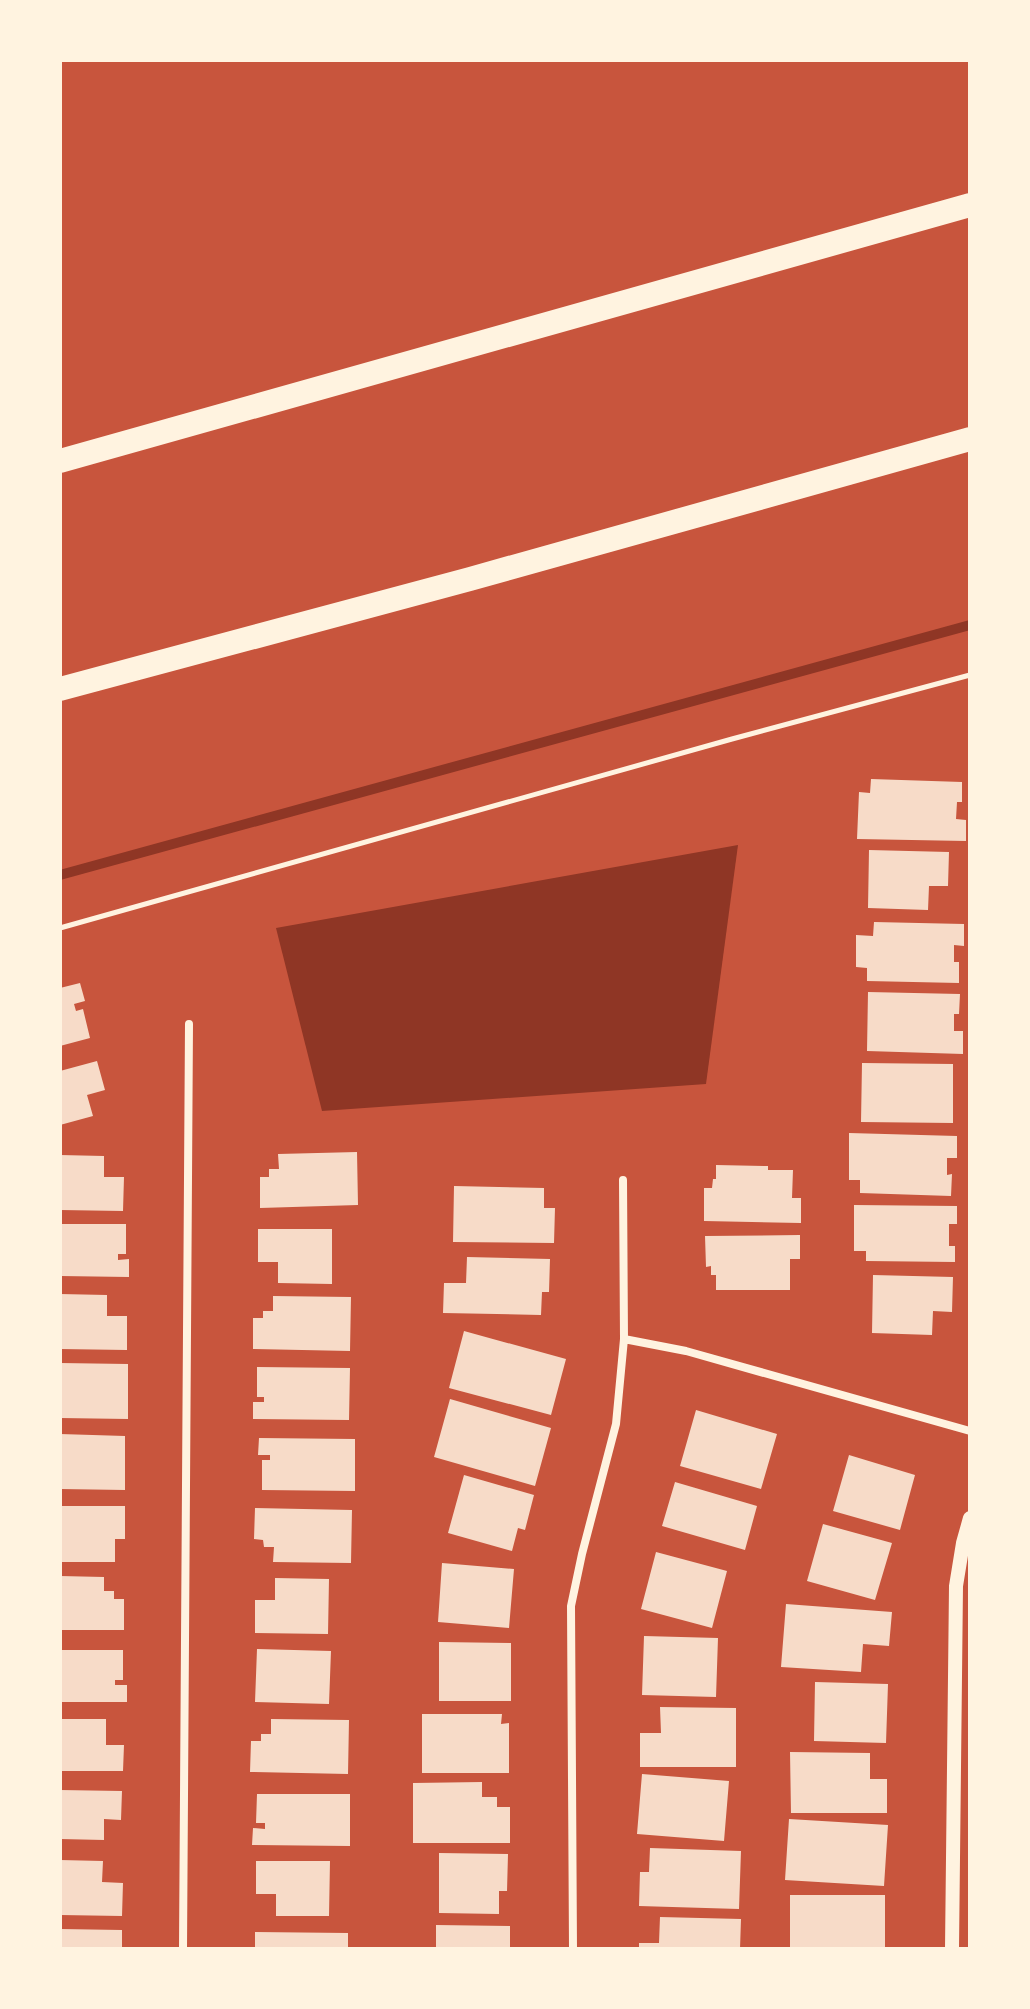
<svg xmlns="http://www.w3.org/2000/svg" width="1030" height="2009" font-family="'Archivo Narrow',sans-serif">
	<style>
		.water { fill: #8f3625 }
		.lines { fill: none; stroke-linecap: round; stroke-linejoin: round }
		.stream { stroke: #8f3625; stroke-width: 10 }
		.building { fill: #f7dbc8 }
		.path { stroke: #fff3e0; stroke-width: 5 }
		.minor { stroke: #fff3e0; stroke-width: 8 }
		.tertiary { stroke: #fff3e0; stroke-width: 14 }
		.motorway { stroke: #fff3e0; stroke-width: 24 }
	</style>
	<rect width="100%" height="100%" fill="#c8553d"/>
	<path class="water" d="M738,845L706,1084L322,1111L276,928Z"/>
	<g class="lines">
		<path class="stream" d="M60,875L970,625"/>
	</g>
	<path class="building" d="M871,779L962,782V802H957L956,819L966,820V841L857,839L859,792L870,793Z
		M869,850L949,852L948,886H929L928,910L868,908Z
		M874,922L964,924V946L954,945V962H959V983L867,981V968L856,967V935L873,936Z
		M80,983L85,1001L74,1004L76,1011L83,1009L90,1038L60,1046V988Z
		M868,992L960,994L959,1014H954V1031H963V1054L867,1051Z
		M97,1061L105,1090L87,1095L93,1116L60,1125V1071Z
		M862,1063L953,1064V1123L861,1122Z
		M849,1133L957,1136V1158H947V1175L952,1174L951,1196L860,1193V1180H849Z
		M357,1152L358,1205L260,1208V1177H269V1169H279L278,1154Z
		M60,1155L104,1156V1177H124L123,1211L60,1210Z
		M716,1165L768,1166V1170H793L792,1198H801V1223L704,1221V1188H712L713,1179H716Z
		M454,1186L544,1188V1208H555L554,1243L453,1242Z
		M854,1205L957,1206V1224H949V1246H955V1262L866,1261V1251H854Z
		M60,1224H126V1254H118V1260L129,1259V1277L60,1276Z
		M258,1229H332V1284L278,1283V1262H258Z
		M800,1235V1259H790V1290H716V1275H711V1266L706,1267L705,1236Z
		M467,1257L550,1259L549,1292H542L541,1315L443,1313L444,1283H466Z
		M873,1275L953,1277L952,1312L933,1311L932,1335L872,1333Z
		M60,1294L107,1295V1316H127V1350L60,1349Z
		M273,1296L351,1297L350,1351L253,1349V1318H263V1311H273Z
		M464,1331L566,1359L551,1415L449,1388Z
		M60,1363L128,1364V1419L60,1418Z
		M257,1367L350,1368L349,1420L253,1419V1402H264V1397H257Z
		M450,1399L551,1428L535,1486L434,1457Z
		M696,1410L777,1434L761,1489L680,1466Z
		M60,1434L125,1436V1490L60,1489Z
		M259,1438L355,1439V1491L262,1490V1460H270V1455H258Z
		M849,1455L915,1475L900,1530L833,1511Z
		M464,1475L534,1495L525,1530L518,1528L512,1551L448,1533Z
		M675,1482L757,1506L745,1550L662,1526Z
		M60,1506H125V1539H115V1562H60Z
		M255,1508L352,1510L351,1563L273,1562L274,1547H264L263,1540L254,1539Z
		M823,1524L892,1543L875,1600L807,1581Z
		M656,1552L727,1571L712,1628L641,1609Z
		M442,1563L514,1569L509,1628L438,1622Z
		M60,1576L104,1577V1591H114V1599H124V1630H60Z
		M275,1578L329,1579L328,1634L255,1633V1600H275Z
		M786,1604L892,1612L889,1646L863,1644L861,1672L781,1667Z
		M644,1636L718,1638L716,1697L642,1695Z
		M439,1642L511,1643V1701H439Z
		M257,1649L331,1651L329,1704L255,1702Z
		M60,1650H123V1680H115V1685H127V1702H60Z
		M815,1682L888,1684L886,1743L814,1741Z
		M660,1707L736,1708V1767H640V1733H661Z
		M422,1714H502L501,1724L509,1723V1773H422Z
		M60,1719H106V1745H124L123,1771H60Z
		M271,1719L349,1720L348,1774L250,1772L251,1741H261V1734H271Z
		M790,1752L870,1753V1779H887V1813H791Z
		M642,1774L729,1781L724,1841L637,1834Z
		M482,1782V1797H497V1807H510V1843H413V1783Z
		M60,1790L122,1791L121,1820L104,1819V1840L60,1839Z
		M257,1794H350V1846L252,1845L253,1828L265,1829V1823H256Z
		M789,1819L888,1825L884,1886L785,1880Z
		M650,1848L741,1851L739,1909L639,1906L640,1872H649Z
		M439,1853L508,1854L507,1891H499V1914L439,1913Z
		M60,1860L103,1861L102,1882L123,1883L122,1916L60,1915Z
		M256,1861H330L329,1916H276V1894H256Z
		M790,1895H885V1949H790Z
		M660,1917L741,1919L740,1949H639V1943H659Z
		M436,1925L510,1926V1949H436Z
		M60,1929L122,1930V1949H60Z
		M255,1932L348,1933V1949H255Z"/>
	<g class="lines">
		<path class="path" d="M60,928L732,739L970,675"/>
		<path class="minor" d="M624,1339L686,1351L970,1431
			M183,1949L189,1024
			M573,1949L571,1606L582,1554L616,1424L624,1339L623,1180"/>
		<path class="tertiary" d="M952,1949L956,1586L963,1543L970,1518"/>
		<path class="motorway" d="M60,461L970,205
			M60,689L470,579L970,439"/>
	</g>
	<rect width="1030" height="2009" fill="none" stroke="#fff3e0" stroke-width="124"/>
</svg>
